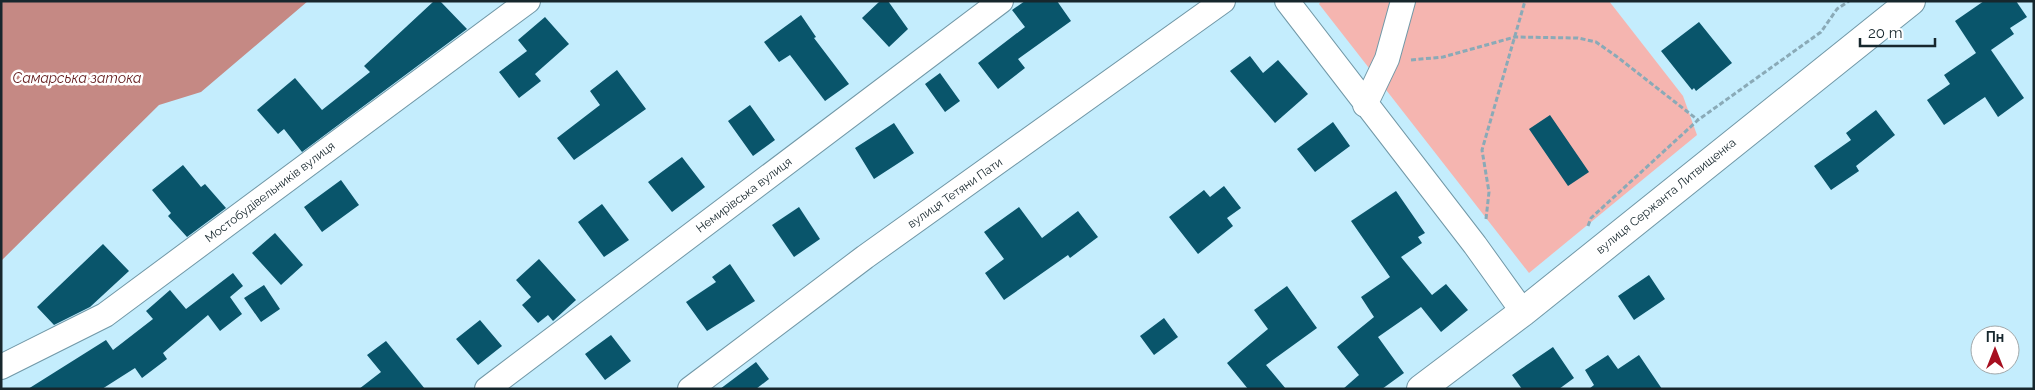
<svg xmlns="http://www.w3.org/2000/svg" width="2035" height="390" font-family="Raleway,sans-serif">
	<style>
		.green { fill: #f5b5b0 }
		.water { fill: #c58984 }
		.building { fill: #09556b }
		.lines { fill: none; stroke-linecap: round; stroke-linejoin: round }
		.street-casing { stroke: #7198a7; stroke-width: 26 }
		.secondary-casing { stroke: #7198a7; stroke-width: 30 }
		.path { stroke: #8aaab7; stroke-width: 3; stroke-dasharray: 5 2.5; stroke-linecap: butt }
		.street { stroke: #fff; stroke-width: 24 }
		.secondary { stroke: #fff; stroke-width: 28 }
		.labels { text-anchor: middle; stroke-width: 5; stroke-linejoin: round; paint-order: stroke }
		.street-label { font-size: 12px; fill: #17272d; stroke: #fff }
		.water-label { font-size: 14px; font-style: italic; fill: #62191a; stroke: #fff }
	</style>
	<rect width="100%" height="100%" fill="#c4edfd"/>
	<path class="green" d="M1321,1H1609L1683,96L1697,135L1529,273L1319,4Z"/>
	<path class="water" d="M1,1H308L201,92L159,105L1,261Z"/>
	<path class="building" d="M434,1H440L467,29L302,152L284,129L278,134L257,110L295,78L322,110L370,72L364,66Z
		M880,1H888L908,29L889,47L862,18Z
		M1025,1H1057L1071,21L1018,59L1025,68L998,89L978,63L1025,27L1012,10Z
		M1984,1H2016L2027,17L2010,28L2014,34L1991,50L2024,98L1998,117L1985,97L1944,125L1927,100L1950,84L1944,75L1976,53L1955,21Z
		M801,15L816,37L814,38L849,84L825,101L790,55L779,62L764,42Z
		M545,17L569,44L535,74L541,81L519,98L499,72L527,51L518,40Z
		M1699,22L1732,63L1696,91L1694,88L1692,90L1661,51Z
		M1250,56L1263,73L1278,60L1308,94L1275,123L1230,71Z
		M617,70L646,109L574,160L557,138L600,105L590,91Z
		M940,73L960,101L945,112L925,84Z
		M750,105L775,140L753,156L728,121Z
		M1876,110L1895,135L1856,166L1859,171L1831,190L1814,166L1851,140L1846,133Z
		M1550,115L1589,172L1568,186L1529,129Z
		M1333,122L1350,146L1315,172L1297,149Z
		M894,123L914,153L874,179L855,148Z
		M682,157L705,187L672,212L648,182Z
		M183,165L201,187L205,184L226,208L187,237L168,216L171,213L152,190Z
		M341,180L359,205L322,232L304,207Z
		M1224,186L1241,208L1227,218L1233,226L1198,254L1169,217L1204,190L1210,197Z
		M1396,191L1425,233L1418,237L1422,243L1401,257L1432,295L1446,284L1468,310L1441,332L1421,307L1378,337L1404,373L1382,389H1343L1359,375L1337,347L1374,317L1361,297L1390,277L1351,221Z
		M602,204L629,240L604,257L578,222Z
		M799,207L820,239L794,257L772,225Z
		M1019,207L1042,238L1078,211L1098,237L1070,258L1068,255L1004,300L985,273L1004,259L984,232Z
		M275,233L303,265L281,285L252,253Z
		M103,244L129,271L90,307L54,325L37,307Z
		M539,259L576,300L553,321L548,315L538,323L522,305L531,297L516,280Z
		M730,264L755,301L707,331L686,302L716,282L712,277Z
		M233,273L243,286L230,297L242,314L220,331L208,315L163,353L167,359L142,378L135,368L102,389H28L106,340L113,350L153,319L146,311L170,290L186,309Z
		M1649,275L1665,299L1634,320L1618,296Z
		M264,285L280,309L261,322L244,298Z
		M1287,286L1317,328L1266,365L1286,389H1248L1227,363L1268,329L1254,310Z
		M1164,318L1178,337L1154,355L1140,336Z
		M480,320L502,346L478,365L456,339Z
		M611,335L631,361L605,380L585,354Z
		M386,341L425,389H359L381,372L367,355Z
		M1553,347L1574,378L1559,389H1522L1512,375Z
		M1608,355L1618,369L1639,355L1662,389H1589L1594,385L1585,370Z
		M756,362L769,379L756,389H720Z"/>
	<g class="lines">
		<g class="street-casing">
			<path id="street" d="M1287,1L1475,245L1523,312
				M1365,105L1387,59L1403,1
				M1,367L105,315L528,1
				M487,389L1001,1
				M690,389L865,257L1223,1"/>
		</g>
		<g class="secondary-casing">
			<path id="secondary" d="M1421,389L1523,312L1911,1"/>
		</g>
		<path class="path" d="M1411,60L1443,57L1515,37L1578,38L1596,42L1616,56L1698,120
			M1486,219L1489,192L1482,150L1525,1
			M1588,226L1591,218L1698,120L1821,32L1837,9L1849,1"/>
		<use href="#street" class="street"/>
		<use href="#secondary" class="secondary"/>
	</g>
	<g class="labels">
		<g class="street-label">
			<text transform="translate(270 192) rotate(-37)" y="4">Мостобудівельників вулиця</text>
			<text transform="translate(955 193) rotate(-35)" y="4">вулиця Тетяни Пати</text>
			<text transform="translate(744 195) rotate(-37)" y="4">Немирівська вулиця</text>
			<text transform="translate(1666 196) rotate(-39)" y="4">вулиця Сержанта Литвищенка</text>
		</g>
		<g class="water-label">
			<text x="77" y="83">Самарська затока</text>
		</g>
	</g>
	<rect width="2035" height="390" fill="none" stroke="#17272d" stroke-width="5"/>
	<g transform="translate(1995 350)"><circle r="24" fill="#ffffff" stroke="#a2a9ab"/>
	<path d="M0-4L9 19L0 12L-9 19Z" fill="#a70f1f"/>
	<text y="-8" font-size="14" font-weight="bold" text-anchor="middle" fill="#17272d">Пн</text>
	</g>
	<path d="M1860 38v8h75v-8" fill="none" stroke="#17272d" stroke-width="2.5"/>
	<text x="1868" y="38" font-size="15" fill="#17272d" stroke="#ffffff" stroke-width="4" paint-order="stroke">20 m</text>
</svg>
